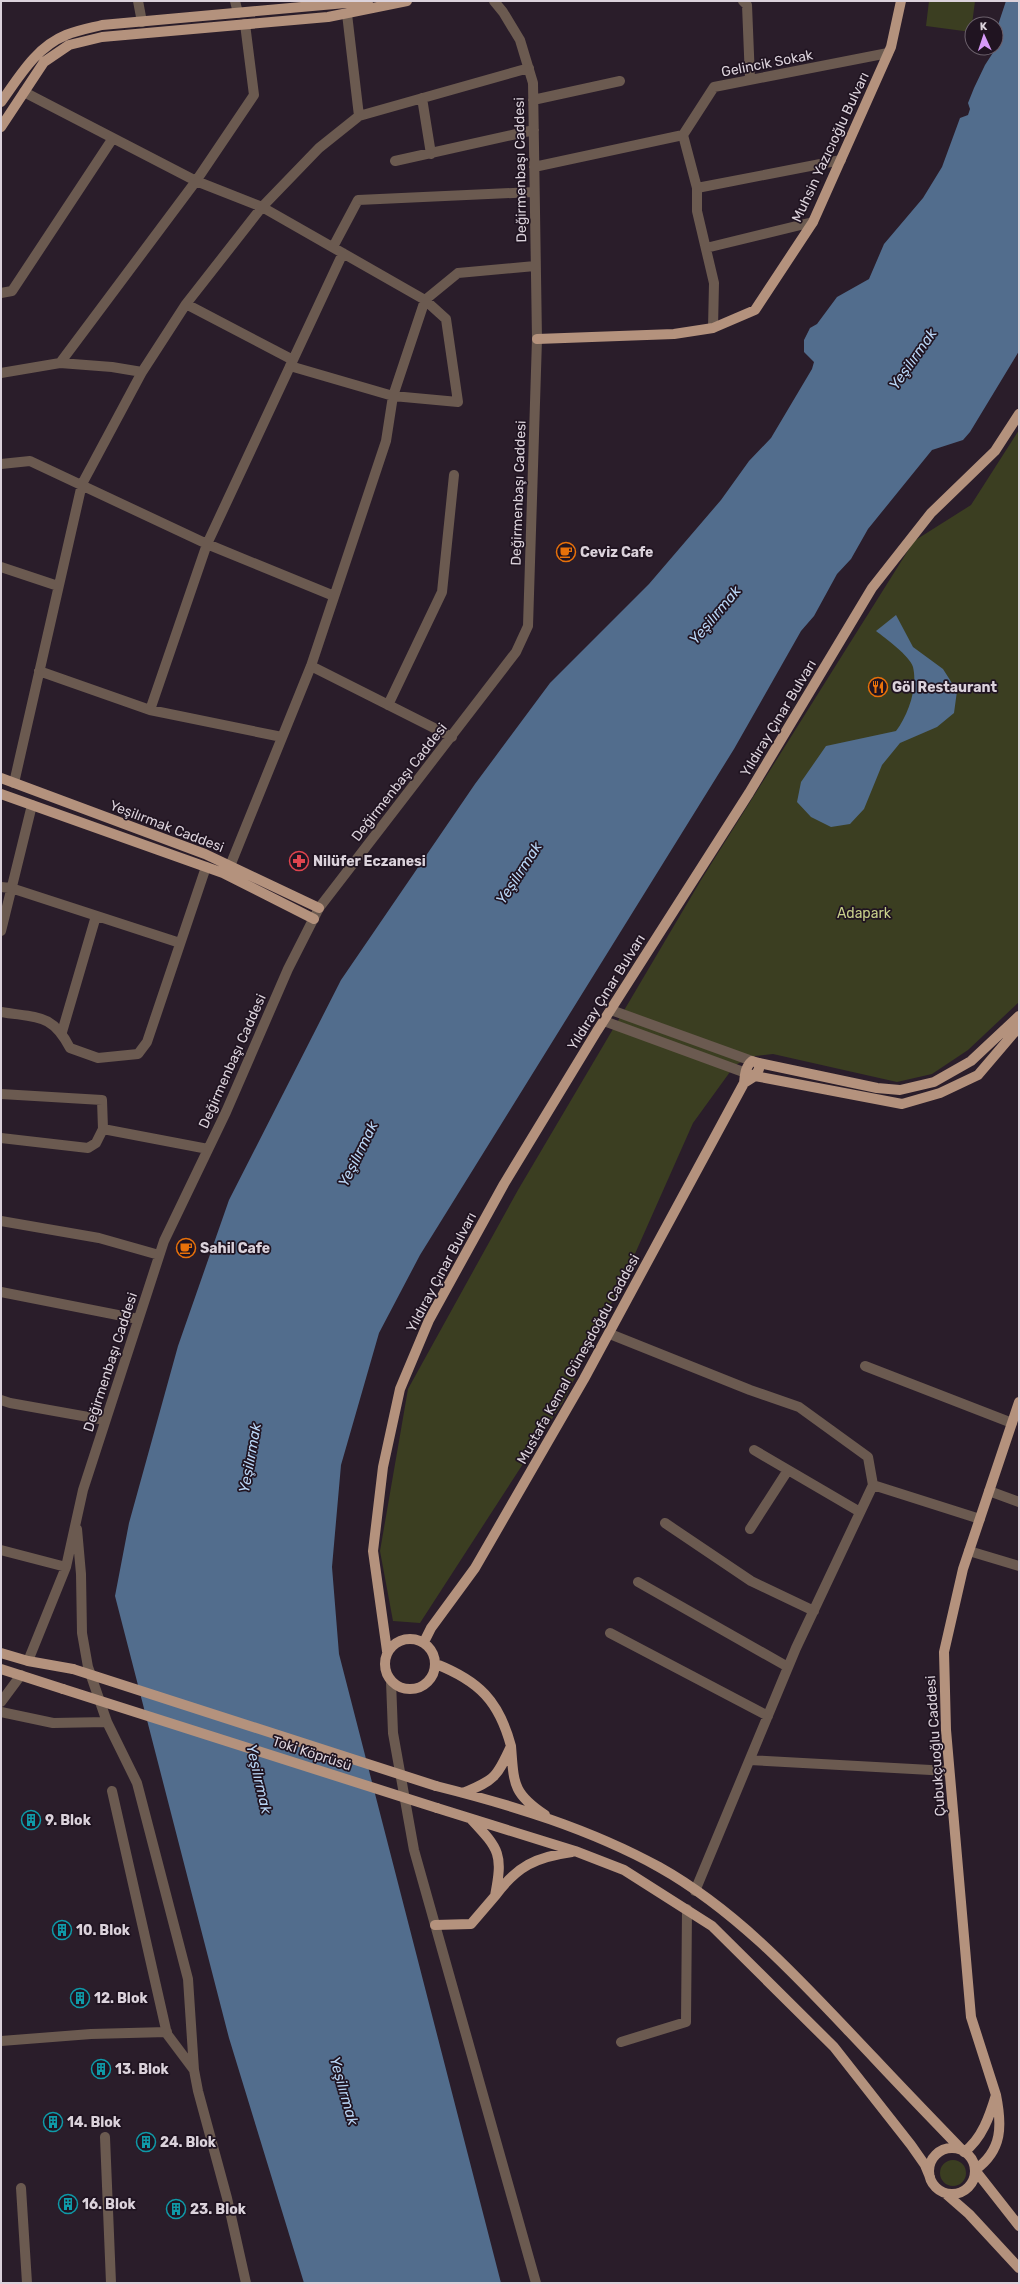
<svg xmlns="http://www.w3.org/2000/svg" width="1020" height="2284" font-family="Rubik,sans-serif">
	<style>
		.green { fill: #3b3e21 }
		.water { fill: #526d8d }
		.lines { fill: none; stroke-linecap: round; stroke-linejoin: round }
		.minor { stroke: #6b5a50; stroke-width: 10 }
		.major { stroke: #b4927d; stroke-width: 10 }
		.major-bridge { stroke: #b4927d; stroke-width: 10 }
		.labels { text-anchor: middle; stroke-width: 3.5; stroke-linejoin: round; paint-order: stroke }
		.street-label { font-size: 14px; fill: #dbd2db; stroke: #201421 }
		.poi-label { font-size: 14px; font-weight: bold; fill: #dbd2db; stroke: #201421; text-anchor: start }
		.park-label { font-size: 14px; fill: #c7cf8a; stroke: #201421 }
		.water-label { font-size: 15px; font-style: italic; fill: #b9d5f5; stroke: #201421 }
	</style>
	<rect width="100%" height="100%" fill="#2a1d2a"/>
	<path class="green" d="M929,1H975L971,32L926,26Z
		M1019,430V1002L968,1050L932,1074L897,1082L773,1054L755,1056L735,1065L693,1123L630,1265L563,1402L420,1623L393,1621L380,1551L408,1389L518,1190L701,880L914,541L971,505Z
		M940 2173a13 13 0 1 1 26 0a13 13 0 1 1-26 0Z"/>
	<path class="water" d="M1006,1H1019V351L970,432L963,440L932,450L868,529L851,559L837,574L814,616L801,631L734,749L420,1255L379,1333L341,1465L332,1567L339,1654L501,2283H304L229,2038L115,1596L129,1523L178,1346L229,1200L341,980L475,784L550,683L649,584L721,500L749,461L771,438L812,369L814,362L804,352V340L810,328L817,324L837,297L869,279L884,244L923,198L942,167L960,118L968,115L970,109L968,103L974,88L985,65L996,48V31Z
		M896,615L913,647L943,669L957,691L954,713L937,727L900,743L882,765L864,809L850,824L831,827L811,817L797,802L801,782L826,746L896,731C908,715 918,688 913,667C910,656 885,638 876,631Z"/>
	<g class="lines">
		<path class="minor" d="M138,1L142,22
			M235,1L238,13
			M743,1L747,5L750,79
			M347,14L359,116
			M24,92L196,181L262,207L425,300L446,319L458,402L393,396L290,366
			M422,98L431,154
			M533,100L620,81
			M683,135L697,188V211L714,283L713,328
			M395,161L534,130
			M534,167L683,135L714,87L888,53
			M697,188L841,160
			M333,247L358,200L534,192
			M706,248L813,222
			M1,293L12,291L113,138
			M186,304L293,360
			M60,363L112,367L142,372
			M1,373L60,363L196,181L254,95L245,24
			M1,464L30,461L207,544L334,596
			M1,567L58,586
			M311,666L452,737
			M39,671L150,710L282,737
			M388,705L442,592L454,475
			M150,710L207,544L343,253
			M14,783L82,484L142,372L186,304L262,207L319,148L359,116L529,68
			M230,866L311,666L386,441L393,396L425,300L458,273L535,266
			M1,887L11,888L180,943
			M1,931L32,805
			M611,1010L752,1061
			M1,1012C37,1018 52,1013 70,1048L98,1058L138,1054L147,1042L206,867
			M604,1021L746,1073
			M62,1032L96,916
			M1,1094L102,1100L103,1129L208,1149
			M1,1138L88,1148L96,1143L103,1129
			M1,1221L99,1238L159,1255
			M1,1292L138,1319
			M610,1334L750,1390L799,1407L868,1457L873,1485L796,1648L695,1891
			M865,1366L1012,1423
			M1,1400L10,1403L105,1420
			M754,1450L860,1512
			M873,1485L980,1519
			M989,1491L1019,1502
			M665,1523L751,1581L814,1611
			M77,1529L81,1574L82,1633L88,1667L107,1722L137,1783L188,1979L194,2070L198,2091L227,2198L246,2283
			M750,1529L788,1470
			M1,1550L66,1567
			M969,1551L1019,1566
			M638,1582L788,1667
			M610,1633L768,1716
			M28,1661L66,1567L83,1490L164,1241L226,1112L288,969L319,908L516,652L528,626L537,339L533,83L520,40L503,12L494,1
			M391,1681L393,1733L414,1850L536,2283
			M1,1702L21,1675
			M1,1712L53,1723L107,1722
			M750,1760L949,1771
			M112,1791L167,2034L194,2070
			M1,2041L91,2034L167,2032
			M621,2042L686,2022L687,1909
			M105,2137L111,2283
			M21,2188L27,2283"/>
		<path class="major" d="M1,102C19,77 36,47 66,35C78,30 90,28 102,25L368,1
			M1,127L44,62L69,45L102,37L328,17L407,1
			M537,339L674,334L713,328L755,310L813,222L891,47L901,1
			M1,778L205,854L319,908
			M1,794L223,873L314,919
			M759,1063L877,1088L900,1090L934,1082L971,1061L1019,1016
			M744,1083C745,1075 745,1067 752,1061L759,1063V1069L755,1076L746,1073
			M385 1664a25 25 0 1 1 50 0a25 25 0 1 1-50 0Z
			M424,1642L431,1628L475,1568L584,1379L744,1083L755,1076L902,1104L940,1093L978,1075L1019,1027
			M387,1651L373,1551L383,1467L400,1389L429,1320L504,1184L597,1031L749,793L872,588L931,513L995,451L1019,414
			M1,1653L28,1661L73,1669
			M436,1664C479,1681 499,1701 511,1746
			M1,1669L63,1689
			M436,1786C512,1805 590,1829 659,1867C743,1914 809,1990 875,2059C904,2090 934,2121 964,2152C982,2139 990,2115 996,2095C1002,2125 1003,2150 975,2170L1019,2226
			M463,1793C495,1780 497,1777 511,1746C514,1783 512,1793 545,1815
			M437,1808L575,1851L624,1870L712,1926L834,2047L911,2145L925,2165L930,2177
			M471,1819C500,1850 503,1854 495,1896C517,1866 536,1857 572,1852
			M435,1925L471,1924L495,1896
			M996,2095L971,2017L946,1730L944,1652L963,1569L1019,1402
			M929 2171a23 23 0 1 1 46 0a23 23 0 1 1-46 0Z
			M945,2193L969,2214L1019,2268"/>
		<path class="major-bridge" d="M73,1669L436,1786
			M63,1689L437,1808"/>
	</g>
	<defs>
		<g id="cafe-ring" transform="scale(1)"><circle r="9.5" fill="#201421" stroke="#e8710a" stroke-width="1.5"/><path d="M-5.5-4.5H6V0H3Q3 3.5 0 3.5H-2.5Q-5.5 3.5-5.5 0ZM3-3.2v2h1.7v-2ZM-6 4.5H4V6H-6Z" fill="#e8710a"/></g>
		<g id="restaurant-ring" transform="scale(1)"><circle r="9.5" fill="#201421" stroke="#e8710a" stroke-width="1.5"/><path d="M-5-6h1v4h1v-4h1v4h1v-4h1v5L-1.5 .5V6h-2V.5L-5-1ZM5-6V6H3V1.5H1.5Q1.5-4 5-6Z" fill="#e8710a"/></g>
		<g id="pharmacy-ring" transform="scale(1)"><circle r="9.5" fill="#201421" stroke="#e0444e" stroke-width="1.5"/><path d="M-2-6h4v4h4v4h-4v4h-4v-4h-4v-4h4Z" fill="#e0444e"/></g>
		<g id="building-ring" transform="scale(1)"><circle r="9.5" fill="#201421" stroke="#0f9aa8" stroke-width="1.5"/><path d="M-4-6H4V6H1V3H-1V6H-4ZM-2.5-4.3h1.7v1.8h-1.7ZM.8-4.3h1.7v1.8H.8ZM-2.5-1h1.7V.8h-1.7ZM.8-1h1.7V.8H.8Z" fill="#0f9aa8"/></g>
	</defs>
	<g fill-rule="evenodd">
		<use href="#cafe-ring" x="566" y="552"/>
		<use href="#restaurant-ring" x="878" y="687"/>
		<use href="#pharmacy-ring" x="299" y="861"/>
		<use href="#cafe-ring" x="186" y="1248"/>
		<use href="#building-ring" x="31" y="1820"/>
		<use href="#building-ring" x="62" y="1930"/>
		<use href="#building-ring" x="80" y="1998"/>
		<use href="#building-ring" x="101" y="2069"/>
		<use href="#building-ring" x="53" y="2122"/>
		<use href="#building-ring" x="146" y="2142"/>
		<use href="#building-ring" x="68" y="2204"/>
		<use href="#building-ring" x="176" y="2209"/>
	</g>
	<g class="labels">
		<g class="street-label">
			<text transform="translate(767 63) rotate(-11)" y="5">Gelincik Sokak</text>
			<text transform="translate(830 147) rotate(-65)" y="5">Muhsin Yazıcıoğlu Bulvarı</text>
			<text transform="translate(520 170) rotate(-91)" y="5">Değirmenbaşı Caddesi</text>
			<text transform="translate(518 493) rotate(-88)" y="5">Değirmenbaşı Caddesi</text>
			<text transform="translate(778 718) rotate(-59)" y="5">Yıldıray Çınar Bulvarı</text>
			<text transform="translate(399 782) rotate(-52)" y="5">Değirmenbaşı Caddesi</text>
			<text transform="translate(167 826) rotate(21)" y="5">Yeşilırmak Caddesi</text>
			<text transform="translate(606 992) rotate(-58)" y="5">Yıldıray Çınar Bulvarı</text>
			<text transform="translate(232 1061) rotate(-66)" y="5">Değirmenbaşı Caddesi</text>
			<text transform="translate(441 1272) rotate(-62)" y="5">Yıldıray Çınar Bulvarı</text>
			<text transform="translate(578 1359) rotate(-61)" y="5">Mustafa Kemal Güneşdoğdu Caddesi</text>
			<text transform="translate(110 1362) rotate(-72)" y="5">Değirmenbaşı Caddesi</text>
			<text transform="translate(935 1746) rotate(-94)" y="5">Çubukçuoğlu Caddesi</text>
			<text transform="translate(312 1753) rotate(18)" y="5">Toki Köprüsü</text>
		</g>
		<g class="poi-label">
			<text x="580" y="557">Ceviz Cafe</text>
			<text x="892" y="692">Göl Restaurant</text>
			<text x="313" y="866">Nilüfer Eczanesi</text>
			<text x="200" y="1253">Sahil Cafe</text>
			<text x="45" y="1825">9. Blok</text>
			<text x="76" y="1935">10. Blok</text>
			<text x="94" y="2003">12. Blok</text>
			<text x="115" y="2074">13. Blok</text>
			<text x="67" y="2127">14. Blok</text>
			<text x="160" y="2147">24. Blok</text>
			<text x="82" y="2209">16. Blok</text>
			<text x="190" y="2214">23. Blok</text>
		</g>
		<g class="park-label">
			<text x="864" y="918">Adapark</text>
		</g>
		<g class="water-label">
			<text transform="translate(913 359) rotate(-55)" y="5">Yeşilırmak</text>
			<text transform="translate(715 615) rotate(-50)" y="5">Yeşilırmak</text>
			<text transform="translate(519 873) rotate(-57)" y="5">Yeşilırmak</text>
			<text transform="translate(358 1154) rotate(-64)" y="5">Yeşilırmak</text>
			<text transform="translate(250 1458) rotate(-80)" y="5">Yeşilırmak</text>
			<text transform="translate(259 1779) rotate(77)" y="5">Yeşilırmak</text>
			<text transform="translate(344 2091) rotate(74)" y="5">Yeşilırmak</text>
		</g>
	</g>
	<rect width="1020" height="2284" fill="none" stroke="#dbd2db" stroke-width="4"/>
	<g transform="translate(984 36) rotate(357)"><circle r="19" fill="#201421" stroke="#6b606b"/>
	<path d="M0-3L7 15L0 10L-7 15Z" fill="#d79bf9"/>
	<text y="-6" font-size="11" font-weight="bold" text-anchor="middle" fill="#dbd2db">K</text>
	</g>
</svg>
